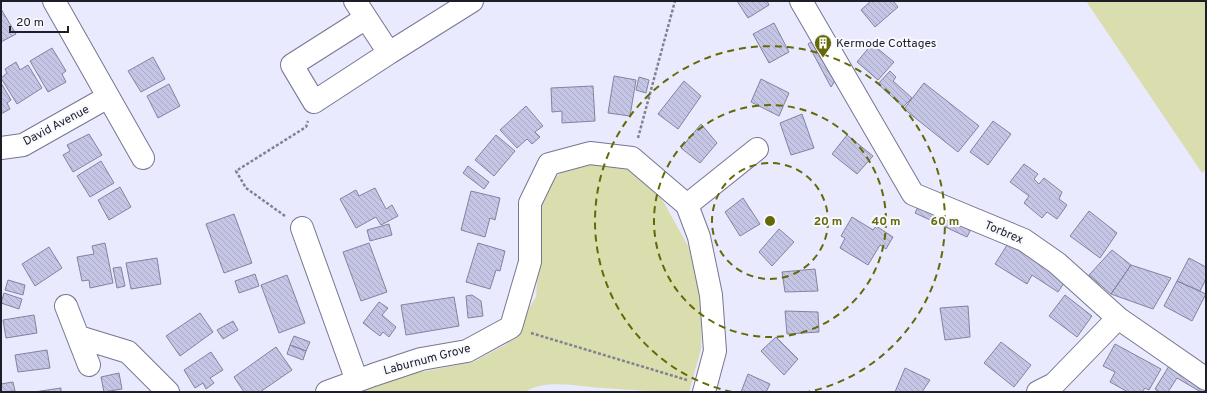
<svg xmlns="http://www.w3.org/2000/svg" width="1207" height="393" font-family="Overpass,sans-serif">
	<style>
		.green { fill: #dadeae }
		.building { fill: url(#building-back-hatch); stroke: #8383a1 }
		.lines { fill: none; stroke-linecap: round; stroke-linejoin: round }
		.minor-casing { stroke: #767693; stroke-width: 24 }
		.path { stroke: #818290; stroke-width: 2.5; stroke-dasharray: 3 2; stroke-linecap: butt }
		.minor { stroke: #fff; stroke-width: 22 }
		.ring { fill: none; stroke: #656806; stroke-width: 2; stroke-dasharray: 7 5 }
		.labels { text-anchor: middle; stroke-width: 4; stroke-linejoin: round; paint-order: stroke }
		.poi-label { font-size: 12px; fill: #1e1e29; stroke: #f8f8ff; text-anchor: start }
		.street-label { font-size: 12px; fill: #1e1e29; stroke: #f8f8ff }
		.centre { fill: #656806; stroke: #f8f8ff; stroke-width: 2 }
		.ring-label { font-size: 12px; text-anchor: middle; font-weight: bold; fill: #656806; stroke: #f8f8ff; stroke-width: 4; stroke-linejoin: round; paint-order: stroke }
	</style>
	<defs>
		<pattern id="building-back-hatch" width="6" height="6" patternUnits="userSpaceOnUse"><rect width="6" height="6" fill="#c5c5e5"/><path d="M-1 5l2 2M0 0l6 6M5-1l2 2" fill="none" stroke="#a9a9c4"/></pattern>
	</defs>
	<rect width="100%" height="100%" fill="#e9eafd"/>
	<path class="green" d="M1086,1H1206V170L1202,173Z
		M572,163H603L633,169L663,201L697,262L702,309L701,349L689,392C660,392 632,390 603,388C581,387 545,378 525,392H357L379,380L473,362L507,344L536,297L541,207L549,183Z"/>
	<path class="building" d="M737,1H767L769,5L748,18Z
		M871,1H893L898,7L875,27L861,10Z
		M1,9L16,34L1,42Z
		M774,23L789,52L769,63L753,34Z
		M819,37L840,73L831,87L808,44Z
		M872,44L894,62L878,80L857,62Z
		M52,48L66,71L62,74L66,82L48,92L30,61Z
		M153,57L165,79L141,92L128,71Z
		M16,62L20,70L28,65L42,88L17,104L1,78L7,73L5,69Z
		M890,71L896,77L893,81L912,98L903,107L878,84Z
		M614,76L636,80L630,116L608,113Z
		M639,77L649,80L646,93L636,90Z
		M761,79L789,93L779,116L751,102Z
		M684,81L701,96L678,129L658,114Z
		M1,83L11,100L7,103L10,109L1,114Z
		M924,83L979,126L958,152L904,109Z
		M169,84L180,106L158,118L147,96Z
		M593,86L595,121L562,123V111L552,112L551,88Z
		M526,106L543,126L535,132L540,137L532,144L527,139L517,148L500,130Z
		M802,114L814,148L791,155L780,123Z
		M993,121L1011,134L988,165L970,152Z
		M701,124L717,143L700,163L681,148Z
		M89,134L102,155L73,172L63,155L70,151L67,145Z
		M496,135L515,151L494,176L475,160Z
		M847,135L873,156L857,174L832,154Z
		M101,161L114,183L90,197L77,176Z
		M1024,164L1038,174L1034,179L1039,184L1044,178L1062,192L1059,199L1067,205L1057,219L1047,212L1042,218L1024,203L1029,196L1010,182Z
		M468,166L489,182L484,189L463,173Z
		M120,187L131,207L109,220L98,200Z
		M375,188L386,209L392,205L398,216L381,225L376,217L356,228L340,199L356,190L359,196Z
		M471,191L500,198L495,220L490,218L485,237L461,230Z
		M743,198L760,224L740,236L725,212Z
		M920,203L972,227L967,237L915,213Z
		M1089,211L1117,233L1100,258L1070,236Z
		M234,214L252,263L224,273L206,224Z
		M852,217L873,230L876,226L893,237L886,249L880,245L868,265L840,248L845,238L841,236Z
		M389,224L392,235L370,241L367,230Z
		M779,229L794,242L772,266L759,252Z
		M1011,239L1068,277L1058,292L1032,275L1027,284L995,264Z
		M105,243L113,283L90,288L89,280L82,281L77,257L94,254L92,246Z
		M369,243L387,292L361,301L343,252Z
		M478,243L505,251L500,271L496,270L490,289L466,282Z
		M49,247L62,268L35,286L22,264Z
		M1112,250L1131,265L1111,294L1089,275Z
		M157,258L161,284L131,289L126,263Z
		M1189,258L1206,267V279L1200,291L1177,281Z
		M1131,265L1171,278L1153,309L1111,294Z
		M121,267L125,286L117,288L113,268Z
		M815,269L818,291L785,292L782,272Z
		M255,274L259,286L239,293L235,281Z
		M287,275L305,323L279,333L261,285Z
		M8,280L25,285L23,295L5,290Z
		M1177,281L1206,294L1192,321L1164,306Z
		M4,293L22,299L19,309L1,303Z
		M472,295L481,301L483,316L468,318L466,296Z
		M1065,295L1092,316L1077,337L1049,316Z
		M454,297L459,326L406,335L401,305Z
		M379,302L388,308L382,315L396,327L389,337L383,332L380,336L363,323Z
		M968,306L970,337L945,340L940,308Z
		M785,311L818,312L819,332L787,334Z
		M200,313L213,332L180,356L166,336Z
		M34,315L37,333L6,338L3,320Z
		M233,321L238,330L223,339L217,330Z
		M294,336L310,342L306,351L290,345Z
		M776,337L798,359L784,375L761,351Z
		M1001,342L1031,365L1014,387L984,363Z
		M1115,344L1161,369L1149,390L1145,388L1142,392H1128L1110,382L1115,372L1103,366Z
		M290,345L306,351L303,360L287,354Z
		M276,347L292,370L260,392H244L234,377Z
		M47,350L50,368L18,372L15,355Z
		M211,352L223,370L210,378L214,383L206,389L203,383L195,388L184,370Z
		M1172,361L1206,383V392H1201L1177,378L1168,392H1159L1155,389Z
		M905,368L930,380L922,392H895Z
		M119,373L122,389L104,392L101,377Z
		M748,374L770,384L766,392H741Z
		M13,382L15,391L1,392V384Z
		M61,388V392H34Z"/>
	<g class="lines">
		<g class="minor-casing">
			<path id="minor" d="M54,1L143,158
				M355,1L389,53L472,1
				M801,1L913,194L1024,240L1057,263L1118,318L1206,379
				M366,18L292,65L314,102L389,53
				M1,148L23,145L108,97
				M687,205L757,149
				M302,228L357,381
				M66,306L89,365
				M79,337L128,352L168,392
				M327,392L373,375L421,359L467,351L511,327L530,262V203L549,164L590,153L632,158L687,205L699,237L711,295L715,351L704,392
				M1038,392L1054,384L1118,318"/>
		</g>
		<path class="path" d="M638,138L675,1
			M285,216L246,188L236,171L306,127L308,121
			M531,333L687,380"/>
		<use href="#minor" class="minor"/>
	</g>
	<g class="ring">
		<circle cx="770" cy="221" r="58"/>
		<circle cx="770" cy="221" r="116"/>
		<path d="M732 392A175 175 0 1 1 808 392"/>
	</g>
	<defs>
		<g id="building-pin" transform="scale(0.9)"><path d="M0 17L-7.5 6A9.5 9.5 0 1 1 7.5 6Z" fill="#656806" stroke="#f8f8ff"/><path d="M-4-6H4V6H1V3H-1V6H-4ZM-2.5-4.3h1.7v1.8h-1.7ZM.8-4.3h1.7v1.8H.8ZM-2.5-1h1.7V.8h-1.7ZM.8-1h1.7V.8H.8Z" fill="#fff"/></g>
	</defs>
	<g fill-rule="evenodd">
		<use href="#building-pin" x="823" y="43"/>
	</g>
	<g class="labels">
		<g class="poi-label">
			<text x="836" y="47">Kermode Cottages</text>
		</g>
		<g class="street-label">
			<text transform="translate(56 125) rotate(-28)" y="4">David Avenue</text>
			<text transform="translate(1004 232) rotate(23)" y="4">Torbrex</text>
			<text transform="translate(427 359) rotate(-15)" y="4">Laburnum Grove</text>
		</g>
	</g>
	<circle cx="770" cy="221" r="6" class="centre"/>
	<g class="ring-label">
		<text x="828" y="225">20 m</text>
		<text x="886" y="225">40 m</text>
		<text x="945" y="225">60 m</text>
	</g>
	<rect width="1207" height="393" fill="none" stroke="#1e1e29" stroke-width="4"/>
	<path d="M10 26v6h58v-6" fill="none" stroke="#1e1e29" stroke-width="2"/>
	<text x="16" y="26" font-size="12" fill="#1e1e29" stroke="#f8f8ff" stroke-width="3" paint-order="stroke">20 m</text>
</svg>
